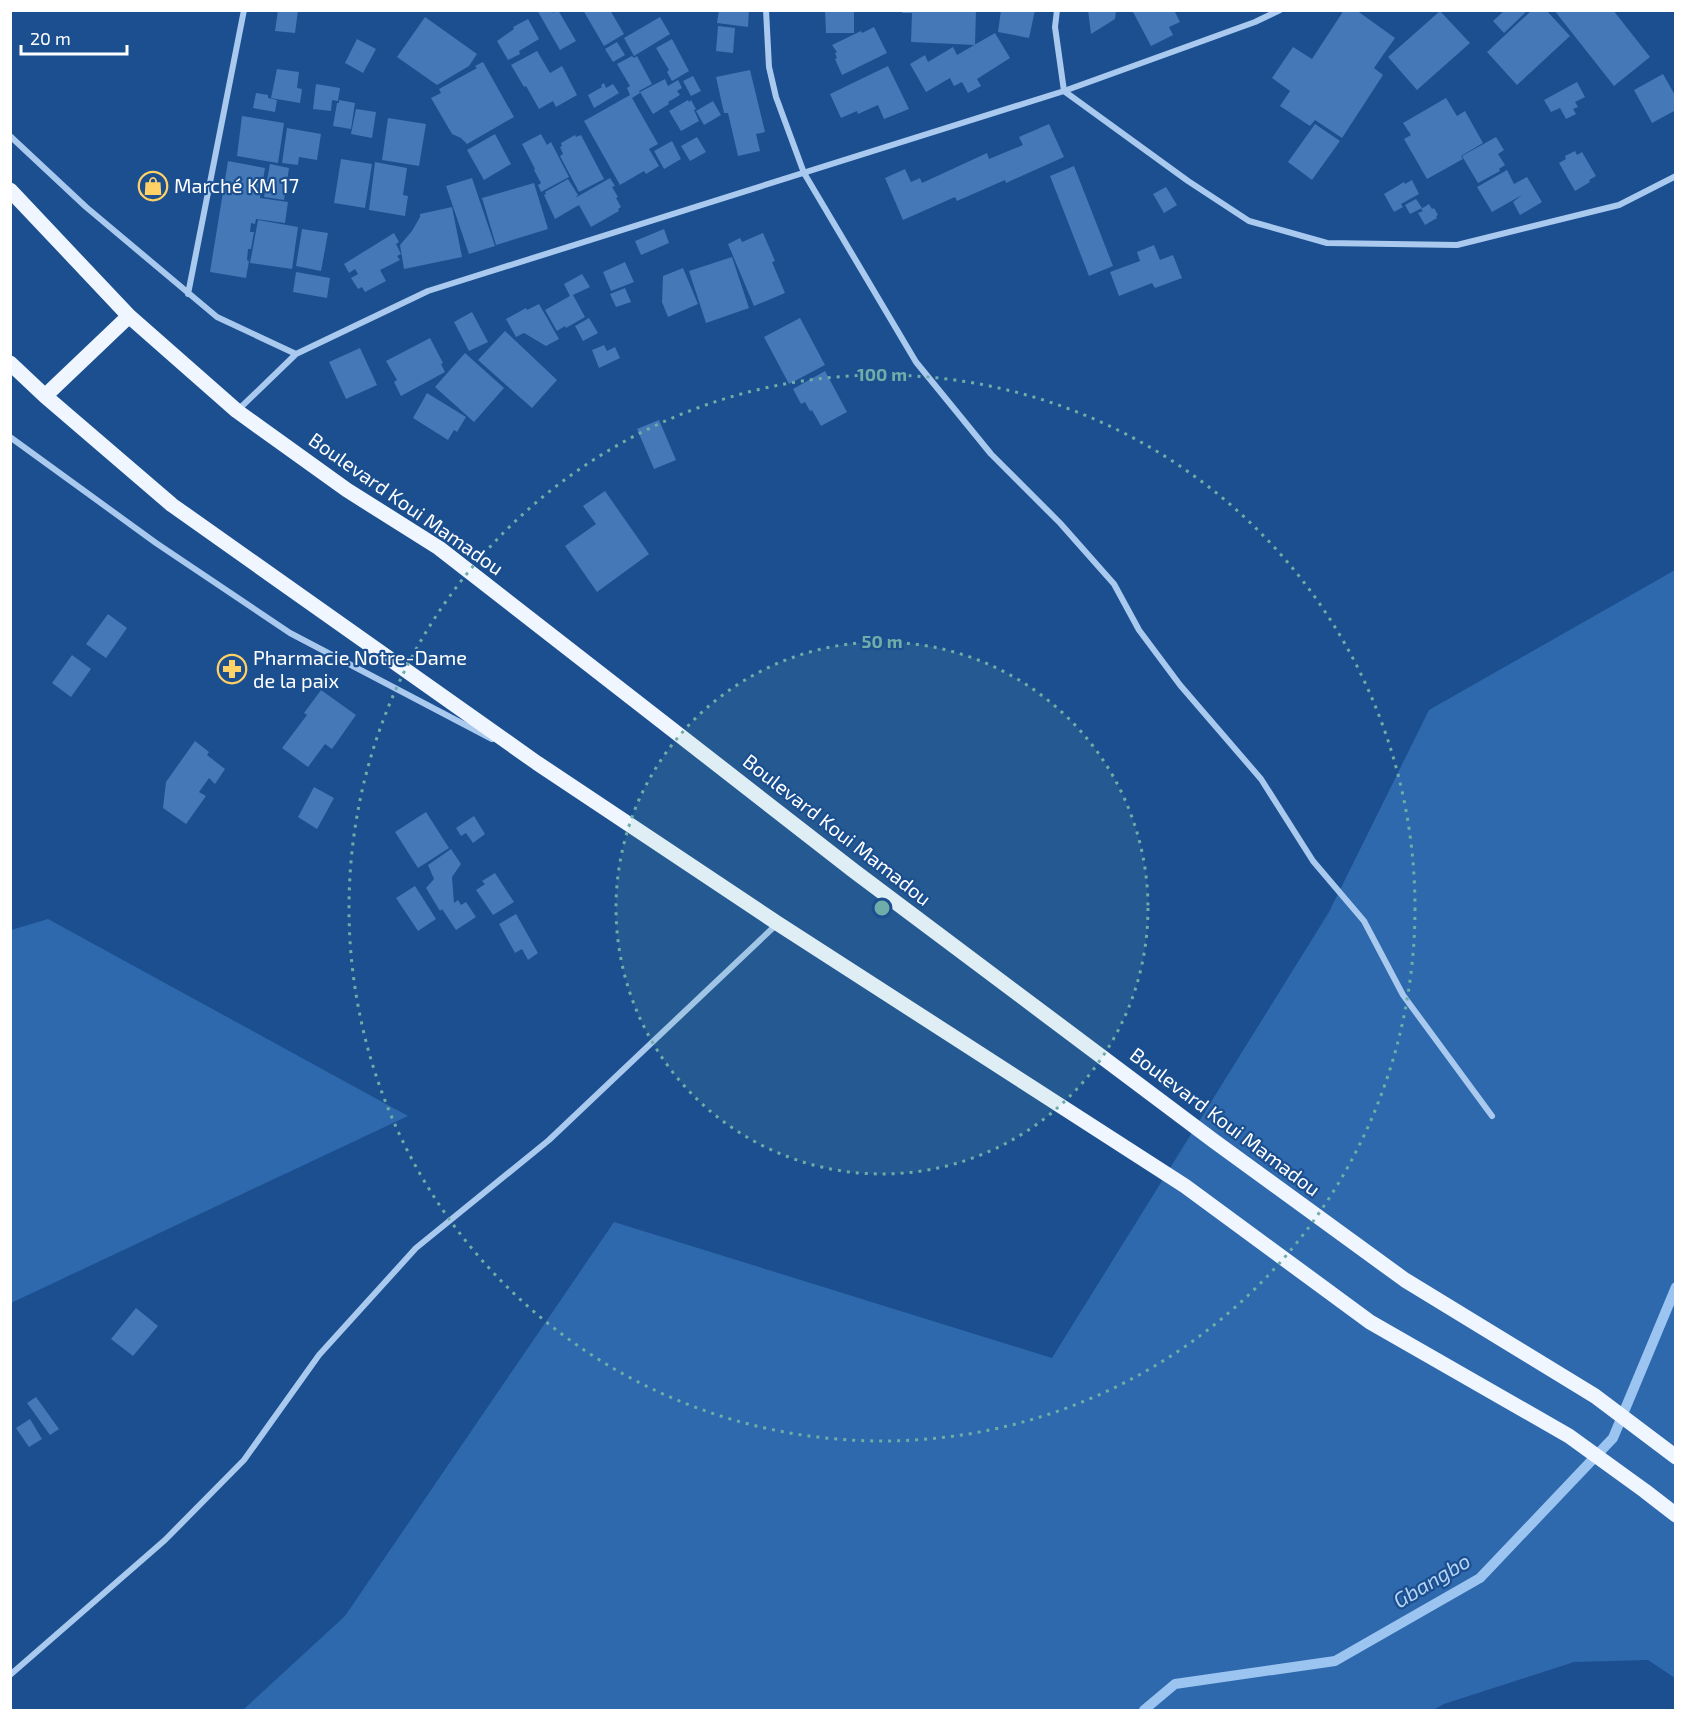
<svg xmlns="http://www.w3.org/2000/svg" width="1686" height="1721" font-family="'Exo 2',sans-serif">
	<style>
		.green { fill: #2e69ad }
		.lines { fill: none; stroke-linecap: round; stroke-linejoin: round }
		.stream { stroke: #9cc4f0; stroke-width: 10 }
		.building { fill: #4478b7 }
		.street { stroke: #a9c9ee; stroke-width: 6 }
		.primary { stroke: #f0f6ff; stroke-width: 15 }
		.ring { fill: none; stroke: #6fada8; stroke-width: 3; stroke-dasharray: 3 6 }
		.labels { text-anchor: middle; stroke-width: 4.5; stroke-linejoin: round; paint-order: stroke }
		.poi-label { font-size: 20px; fill: #fff; stroke: #1b4f8f; text-anchor: start }
		.street-label { font-size: 20px; fill: #fff; stroke: #1b4f8f }
		.water-label { font-size: 21px; font-style: italic; fill: #b5d3f5; stroke: #1b4f8f }
		.centre { fill: #6fada8; stroke: #1b4f8f; stroke-width: 3 }
		.ring-label { font-size: 18px; text-anchor: middle; font-weight: bold; fill: #6fada8; stroke: #1b4f8f; stroke-width: 4.5; stroke-linejoin: round; paint-order: stroke }
	</style>
	<rect width="100%" height="100%" fill="#1b4f8f"/>
	<path class="green" d="M1675,570V1678L1648,1660L1574,1662L1444,1704L1433,1710H243L345,1616L614,1222L1052,1358L1329,912L1429,710Z
		M48,919L408,1116L11,1303V930Z"/>
	<g class="lines">
		<path class="stream" d="M1144,1710L1175,1684L1335,1661L1480,1578L1613,1438L1676,1287"/>
	</g>
	<path class="building" d="M278,10H298L295,33L275,31Z
		M537,10H552L553,13L558,10L576,41L560,50Z
		M583,10H610L624,34L604,46Z
		M719,10H749L748,27L717,23Z
		M825,10H854V33H826Z
		M902,10H976L975,45L911,42L912,13H902Z
		M1001,10H1035L1029,38L998,32Z
		M1088,10H1116L1115,19L1091,34Z
		M1132,10H1174L1180,22L1169,27L1173,35L1151,46Z
		M1344,10H1356L1395,38L1374,68L1383,75L1342,138L1315,120L1310,126L1280,106L1290,91L1272,78L1293,47L1312,59Z
		M1505,10H1528L1504,33L1493,21Z
		M1532,10H1546L1570,36L1517,85L1487,52Z
		M1554,10H1613L1650,57L1614,86Z
		M1440,11L1470,43L1417,90L1388,57Z
		M425,17L477,54L469,66L437,85L397,57Z
		M660,17L670,34L634,56L624,38Z
		M528,19L539,39L519,51L520,54L508,60L497,41L514,29L513,27Z
		M718,26L735,28L733,53L716,51Z
		M874,27L887,53L842,75L835,59L837,58L835,53L837,52L832,45L861,31L862,33Z
		M995,33L1010,58L977,79L981,86L968,93L962,82L954,86L950,78L926,92L910,64L925,55L928,62L953,47L957,55Z
		M357,39L376,49L363,73L345,63Z
		M672,39L689,71L672,81L667,72L669,70L656,48Z
		M617,42L625,55L613,62L605,49Z
		M537,51L550,73L562,66L577,95L556,107L553,101L539,109L526,86L524,87L511,65Z
		M632,56L634,58L637,56L652,84L639,91L640,93L632,98L658,144L649,149L659,166L646,174L644,171L620,185L584,121L630,95L627,88L630,86L617,64Z
		M483,62L514,117L467,144L461,138L452,134L431,98L441,93L439,89L477,68L475,66Z
		M888,66L909,109L884,119L878,105L858,114L857,111L841,118L830,94Z
		M277,69L299,72L297,88L302,89L300,103L271,98Z
		M750,70L765,132L756,134L760,151L738,156L728,113H724L716,77Z
		M1663,74L1676,97V110L1652,123L1634,90Z
		M693,76L701,91L691,96L683,81Z
		M665,79L668,86L678,80L682,88L677,91L680,95L668,102L669,104L653,114L640,92Z
		M1577,82L1585,97L1575,102L1578,107L1573,109L1576,114L1566,119L1560,108L1551,112L1544,100Z
		M604,83L606,88L613,84L619,93L594,108L588,95L602,87L601,85Z
		M316,84L340,88L338,101L332,100L331,111L313,109Z
		M256,93L268,95V98L277,100L275,112L253,108Z
		M1446,98L1457,116L1465,111L1483,143L1461,156L1463,159L1427,179L1404,139L1411,135L1403,123Z
		M339,100L355,103L351,129L333,126L337,103H339Z
		M688,100L689,102L691,100L696,109L694,110L699,121L681,131L669,111Z
		M713,101L721,115L704,125L696,111Z
		M356,109L376,112L372,138L351,134Z
		M242,116L284,123L278,163L237,156Z
		M388,118L426,124L419,166L382,160Z
		M1049,124L1064,157L1006,183L1005,180L957,201L955,197L903,220L885,178L905,169L911,182L920,178L922,183L987,153L989,159L1023,145L1019,137Z
		M1315,124L1340,141L1312,180L1288,162Z
		M287,128L321,134L317,160L299,157L298,165L282,163Z
		M495,134L511,164L484,180L467,150Z
		M541,134L547,145L551,142L569,177L541,192L538,185L541,183L534,170L535,169L522,144Z
		M575,135L576,137L581,135L604,179L579,192L560,156L563,154L560,147L562,146L561,143Z
		M697,137L706,152L690,161L681,146Z
		M1496,137L1504,150L1498,154L1505,165L1499,169L1500,171L1478,183L1462,156Z
		M672,141L681,159L664,169L654,151Z
		M1575,151L1577,155L1582,152L1596,176L1589,180L1590,182L1575,191L1559,163L1566,159L1565,156Z
		M341,159L372,164L365,208L334,203Z
		M228,161L265,168L260,198L288,202L285,223L256,219L255,224L251,223L250,232H254L251,249H248L247,260L249,261L246,278L210,272Z
		M375,162L407,168L403,195L408,196L405,216L369,210Z
		M270,164L289,168L284,200L264,197Z
		M1074,166L1113,266L1089,276L1050,176Z
		M1507,170L1514,184L1527,177L1542,202L1520,215L1513,202L1522,195L1492,212L1477,187Z
		M472,178L495,246L469,254L446,186Z
		M610,178L615,186L612,187L618,197L616,198L621,207L618,209L619,211L591,227L579,205L555,219L544,195L546,194L545,192L568,179L578,195L575,198Z
		M1412,180L1419,194L1401,204L1403,207L1394,212L1384,194L1404,182L1405,184Z
		M534,183L548,229L496,245L482,198Z
		M1166,187L1177,205L1164,213L1153,194Z
		M1416,199L1422,208L1410,214L1405,205Z
		M1429,204L1432,209L1434,208L1438,215L1436,216L1437,218L1425,225L1418,213L1423,211L1421,209Z
		M452,207L462,257L404,269L400,245L412,231L420,217V214Z
		M258,220L298,227L292,269L250,263Z
		M302,229L328,233L321,271L296,266Z
		M664,229L669,243L641,255L635,241Z
		M394,233L399,242L396,244L401,254L397,256L400,260L380,270L386,281L365,292L362,287L358,289L351,278L358,274L355,269L349,273L344,264Z
		M763,233L775,261L772,262L785,293L754,306L728,244L740,238L742,242Z
		M1154,245L1160,260L1173,255L1182,278L1155,288L1152,283L1119,296L1110,272L1140,261L1137,252Z
		M732,257L749,308L706,323L689,271Z
		M625,262L634,282L611,291L603,272Z
		M683,268L698,304L668,317L662,302L663,276Z
		M296,272L330,278L327,298L293,292Z
		M582,274L590,287L573,295L585,317L566,328L565,326L557,331L545,310L570,296L564,284Z
		M625,288L631,302L616,307L610,294Z
		M539,304L559,339L546,346L524,333L516,337L506,319L526,308L527,310Z
		M472,312L488,342L469,351L454,322Z
		M589,318L598,333L583,341L575,326Z
		M800,318L825,365L789,384L764,337Z
		M505,331L557,380L532,408L478,360Z
		M430,338L443,363L441,364L445,372L401,396L394,382L397,380L386,361Z
		M604,345L607,351L615,347L620,358L599,368L592,350Z
		M360,348L377,385L346,399L329,362Z
		M465,353L504,388L474,422L435,387Z
		M825,371L847,412L821,426L812,410L810,411L805,402L801,404L793,389Z
		M427,393L466,417L457,432L454,430L448,440L413,418Z
		M659,420L676,460L654,469L637,429Z
		M605,491L649,554L597,592L565,546L596,524L583,506Z
		M108,614L127,628L106,658L86,644Z
		M72,655L91,669L71,697L52,683Z
		M321,690L356,715L332,749L325,744L308,767L282,748L307,715L304,713Z
		M195,741L209,752L207,755L225,769L215,784L209,778L199,792L206,796L186,824L163,808L166,782Z
		M314,787L334,798L317,829L298,817Z
		M426,812L449,848L418,868L395,832Z
		M474,816L485,834L473,843L466,833L461,836L456,828Z
		M451,849L461,864L452,877L454,903L458,900L461,905L466,902L476,917L456,930L442,909L440,911L426,888L434,879L428,865Z
		M495,873L514,902L493,915L476,890L485,884L482,881Z
		M415,886L436,919L418,931L396,898Z
		M516,914L538,953L528,960L522,949L515,953L499,924Z
		M136,1308L158,1326L133,1356L111,1339Z
		M36,1397L59,1429L50,1435L27,1403Z
		M30,1419L42,1439L29,1447L16,1428Z"/>
	<g class="lines">
		<path class="street" d="M766,10L769,67L776,97L804,173L916,362L991,454L1060,523L1114,584L1139,630L1180,685L1261,779L1313,861L1364,921L1403,995L1492,1116
			M1057,10L1055,27L1064,91L1188,181L1249,221L1327,243L1457,245L1619,205L1676,176
			M10,136L86,207L217,317L296,354
			M188,294L244,10
			M238,410L296,354L428,291L1064,91L1255,22L1280,10
			M10,437L156,543L290,633L492,739
			M10,1675L165,1540L244,1460L319,1355L416,1248L549,1140L777,924"/>
		<path class="primary" d="M10,190L129,316L237,411L347,490L439,548L854,871L1214,1141L1405,1280L1595,1396L1676,1457
			M10,363L45,396L172,505L537,763L777,923L1185,1186L1370,1322L1569,1436L1645,1491L1676,1515
			M45,396L129,316"/>
	</g>
	<circle cx="882" cy="908" r="266" fill="#6fada8" fill-opacity=".12"/>
	<g class="ring">
		<circle cx="882" cy="908" r="266"/>
		<circle cx="882" cy="908" r="533"/>
	</g>
	<defs>
		<g id="shop-ring" transform="scale(1.5)"><circle r="9.5" fill="#1b4f8f" stroke="#ffd166" stroke-width="1.5"/><path d="M-5-2.5h2.3a2.7 3.5 0 0 1 5.4 0H5L5.5 6h-11ZM-1.5-2.5h3a1.5 2.3 0 0 0-3 0Z" fill="#ffd166"/></g>
		<g id="pharmacy-ring" transform="scale(1.5)"><circle r="9.5" fill="#1b4f8f" stroke="#ffd166" stroke-width="1.5"/><path d="M-2-6h4v4h4v4h-4v4h-4v-4h-4v-4h4Z" fill="#ffd166"/></g>
	</defs>
	<g fill-rule="evenodd">
		<use href="#shop-ring" x="153" y="186"/>
		<use href="#pharmacy-ring" x="232" y="669"/>
	</g>
	<g class="labels">
		<g class="poi-label">
			<text x="174" y="193">Marché KM 17</text>
			<text x="253" y="665">Pharmacie Notre-Dame<tspan x="253" dy="23">de la paix</tspan></text>
		</g>
		<g class="street-label">
			<text transform="translate(406 504) rotate(35)" y="7">Boulevard Koui Mamadou</text>
			<text transform="translate(837 830) rotate(38)" y="7">Boulevard Koui Mamadou</text>
			<text transform="translate(1225 1122) rotate(37)" y="7">Boulevard Koui Mamadou</text>
		</g>
		<g class="water-label">
			<text transform="translate(1432 1581) rotate(-31)" y="7">Gbangbo</text>
		</g>
	</g>
	<circle cx="882" cy="908" r="9" class="centre"/>
	<g class="ring-label">
		<text x="882" y="381">100 m</text>
		<text x="882" y="648">50 m</text>
	</g>
	<rect width="1686" height="1721" fill="none" stroke="#ffffff" stroke-width="24"/>
	<path d="M21 45v9h106v-9" fill="none" stroke="#ffffff" stroke-width="3"/>
	<text x="30" y="45" font-size="18" fill="#ffffff" stroke="#1b4f8f" stroke-width="4.5" paint-order="stroke">20 m</text>
</svg>
